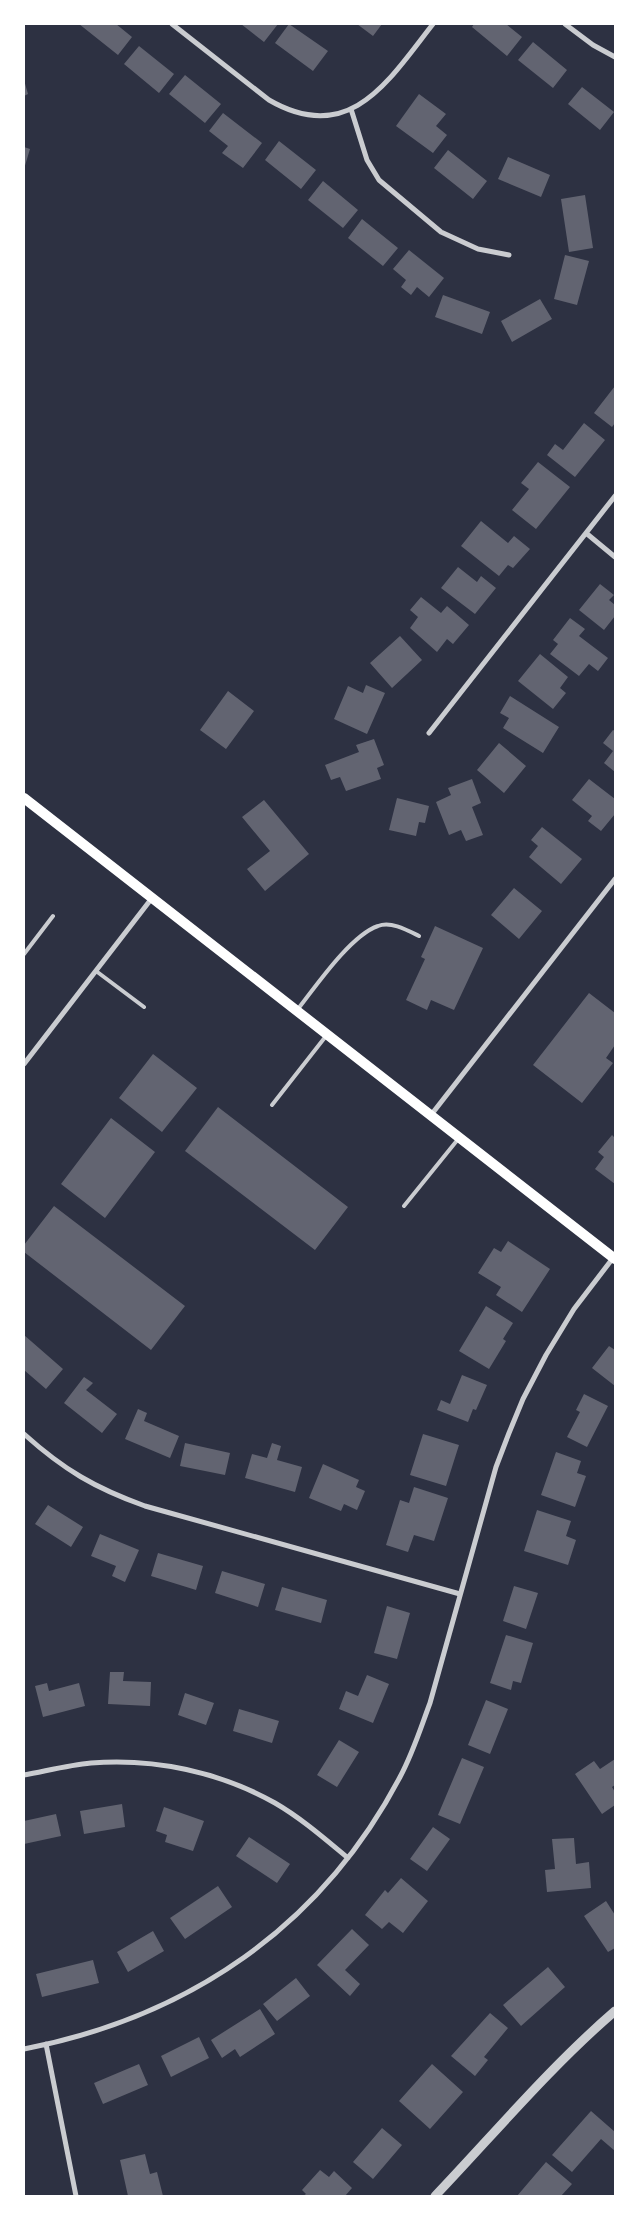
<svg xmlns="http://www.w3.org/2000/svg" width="639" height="2220" font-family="'Noto Serif',serif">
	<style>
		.building { fill: #626471 }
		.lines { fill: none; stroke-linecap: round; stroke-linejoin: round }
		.service { stroke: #caccd0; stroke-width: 4 }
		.minor { stroke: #caccd0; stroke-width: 5 }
		.tertiary { stroke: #caccd0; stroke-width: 9 }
		.secondary { stroke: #fff; stroke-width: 10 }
	</style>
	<rect width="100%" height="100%" fill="#2d3142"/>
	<path class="building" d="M79,24H116L132,37L118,55Z
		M241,24H278L264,42Z
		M289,24L328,51L313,71L275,43Z
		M357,24H382L373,36Z
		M474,24H506L522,37L507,56L472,27Z
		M533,42L567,70L553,88L518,60Z
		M139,46L174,74L159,93L124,64Z
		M185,75L221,104L205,123L169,94Z
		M24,80L28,94L24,96Z
		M582,87L614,112L600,130L568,104Z
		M419,94L446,114L436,126L447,135L433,153L396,126Z
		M223,113L262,143L243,168L222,153L228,146L209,131Z
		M279,141L316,170L301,189L265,160Z
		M24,147L30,149L24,169Z
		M448,150L487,181L473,199L434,168Z
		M508,157L550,175L541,197L498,179Z
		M323,181L358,210L343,228L308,200Z
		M585,195L593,248L569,252L561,199Z
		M362,219L398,248L383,266L348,238Z
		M409,250L444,278L429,297L417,287L411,295L401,287L406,280L393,269Z
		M565,255L589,261L577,305L554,299Z
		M443,295L490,312L482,334L435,317Z
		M540,299L552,319L512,342L501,321Z
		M615,386V423L612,427L594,413Z
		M584,423L605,440L575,477L547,455L555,444L563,450Z
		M538,462L570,487L536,529L512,510L529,489L521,483Z
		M481,521L508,543L514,536L530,549L513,568L508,565L499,576L461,546Z
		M458,567L477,582L481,576L496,588L475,614L441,588Z
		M600,584L614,595L609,600L615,605V616L604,630L579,610Z
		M421,597L441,613L447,606L469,625L453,644L447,639L437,652L410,628L418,617L410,610Z
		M570,618L585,629L579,636L608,658L598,671L589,664L579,676L550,654L558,644L553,640Z
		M400,636L422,660L392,688L370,663Z
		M540,654L568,677L560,688L566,693L553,709L518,681Z
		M366,685L385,693L367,734L334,719L348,686L363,693Z
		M228,691L254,711L226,749L200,730Z
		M510,696L559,727L543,753L503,728L509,718L500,713Z
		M613,730L615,731V772L604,763L613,751L603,743Z
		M374,739L384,765L377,768L381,779L346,791L340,777L331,780L325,765L359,752L356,745Z
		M499,743L526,766L504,793L477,770Z
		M472,779L481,803L472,807L483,835L466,841L461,830L449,835L436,802L451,795L448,788Z
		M589,779L615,799V814L601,831L588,821L592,816L572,800Z
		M397,798L429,806L425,823L419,822L416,836L389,830Z
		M264,800L309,854L265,891L247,869L270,851L242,817Z
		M542,827L582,859L561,884L529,857L538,846L531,840Z
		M514,888L542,911L519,939L491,915Z
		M435,926L483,948L454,1010L431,1000L427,1010L406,1000L425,959L421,957Z
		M589,993L615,1013V1045L606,1058L613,1063L582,1103L533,1065Z
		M153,1054L197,1088L162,1132L119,1098Z
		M218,1107L348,1207L315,1250L185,1151Z
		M111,1118L155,1152L105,1218L61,1184Z
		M612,1135L615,1138V1184L595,1169L604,1157L598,1152Z
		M54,1206L185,1306L151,1350L24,1252V1245Z
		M508,1241L550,1269L522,1312L496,1295L501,1287L478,1273L494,1248L501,1252Z
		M486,1306L513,1323L503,1339L506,1341L489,1369L459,1351Z
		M24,1335L63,1369L46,1389L24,1370Z
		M609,1346L615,1350V1386L592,1368Z
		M462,1375L487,1385L476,1410L473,1409L468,1422L437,1410L441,1400L450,1404Z
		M84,1377L93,1383L86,1390L117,1414L102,1433L64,1403Z
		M584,1394L608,1406L587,1447L567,1437L580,1412L576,1410Z
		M138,1409L147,1413L144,1421L179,1436L170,1458L125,1439Z
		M423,1434L459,1445L446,1486L410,1475Z
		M185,1443L230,1453L225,1475L180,1466Z
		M272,1443L281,1446L277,1460L302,1467L295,1492L245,1478L252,1454L267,1458Z
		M556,1452L581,1461L577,1473L586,1476L575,1507L541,1495Z
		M323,1464L359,1480L356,1487L365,1491L357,1510L344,1504L341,1511L309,1498Z
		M414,1487L448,1498L434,1541L414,1535L408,1552L386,1545L400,1500L409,1503Z
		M48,1505L83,1527L71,1547L35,1524Z
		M537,1510L571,1521L566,1536L576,1540L568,1565L524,1551Z
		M100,1534L139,1550L125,1582L112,1576L116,1566L91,1556Z
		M158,1553L203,1566L196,1590L151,1576Z
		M222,1571L265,1584L258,1607L215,1593Z
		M514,1586L538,1593L526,1629L503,1621Z
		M282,1587L327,1600L321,1623L275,1610Z
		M387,1606L410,1613L397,1659L374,1653Z
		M506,1635L533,1643L521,1683L513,1681L511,1690L490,1683Z
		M110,1672H124L123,1681L151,1682L150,1706L108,1704Z
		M367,1675L389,1684L373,1723L339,1709L346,1691L358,1696Z
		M47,1683L49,1691L79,1683L85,1706L43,1717L35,1686Z
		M185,1693L214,1703L206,1725L178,1715Z
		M486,1700L508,1709L490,1754L468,1745Z
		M239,1709L279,1721L272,1743L233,1731Z
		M339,1740L359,1752L337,1787L317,1775Z
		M462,1758L484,1767L460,1824L438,1815Z
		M615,1759V1785L612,1787L615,1792V1805L602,1814L575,1774L594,1761L600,1769Z
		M122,1804L125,1827L84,1834L80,1811Z
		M164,1807L204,1821L193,1851L165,1842L167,1835L156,1831Z
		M56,1814L61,1836L24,1844V1821Z
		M433,1827L450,1839L427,1871L410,1859Z
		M249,1837L290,1864L277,1883L236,1856Z
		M574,1838L576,1864L589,1862L591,1888L547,1892L545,1870L555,1869L552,1839Z
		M401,1878L428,1901L403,1933L389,1922L382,1929L365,1915L385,1890L388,1893Z
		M218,1886L232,1907L185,1939L170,1918Z
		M606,1901L615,1915V1948L608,1952L584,1916Z
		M352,1929L369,1945L345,1970L360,1984L350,1996L317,1965Z
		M153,1931L164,1951L128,1972L117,1952Z
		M93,1960L99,1983L42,1997L36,1974Z
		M548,1967L565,1987L521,2026L503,2005Z
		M296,1978L310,1996L277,2021L263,2004Z
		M260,2009L275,2034L240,2057L235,2049L222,2058L211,2040Z
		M490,2013L508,2028L484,2057L488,2060L475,2076L451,2056Z
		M199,2037L209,2058L171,2077L161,2056Z
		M139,2064L148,2085L103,2104L94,2083Z
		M432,2064L463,2092L430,2129L399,2101Z
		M591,2111L615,2132V2151L601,2139L572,2172L552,2155Z
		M382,2128L402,2145L373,2179L353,2162Z
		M145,2154L150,2174L157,2172L163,2196H128L120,2160Z
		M546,2162L572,2184L561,2196H517Z
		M320,2170L329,2177L334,2171L352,2188L345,2196H303L306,2194L302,2190Z"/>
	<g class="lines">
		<path class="service" d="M24,954L53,916
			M96,971L144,1007
			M298,1009C316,986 351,935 378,926C391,921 407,930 419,936
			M272,1105L326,1036
			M404,1206L459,1138"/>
		<path class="minor" d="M172,24L269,100C350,147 389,80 433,24
			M565,24L593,45L615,57
			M351,109L367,160L379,180L441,232L478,249L509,255
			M586,533L615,557
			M429,733L615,496
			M24,1064L152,898
			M431,1115L615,879
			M24,1434C64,1470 95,1488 145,1506L460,1594
			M24,1775C46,1771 69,1765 91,1763C155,1758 220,1772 275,1803C301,1818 325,1839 348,1858
			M46,2044L76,2196
			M24,2049C189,2017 321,1927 400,1777C413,1753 421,1727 430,1703L496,1467L509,1433L523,1399L546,1355L574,1309L613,1258"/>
		<path class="tertiary" d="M435,2196C494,2134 550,2067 615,2011"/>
		<path class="secondary" d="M24,798L615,1259"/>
	</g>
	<rect width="639" height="2220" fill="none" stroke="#ffffff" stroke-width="50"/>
</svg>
